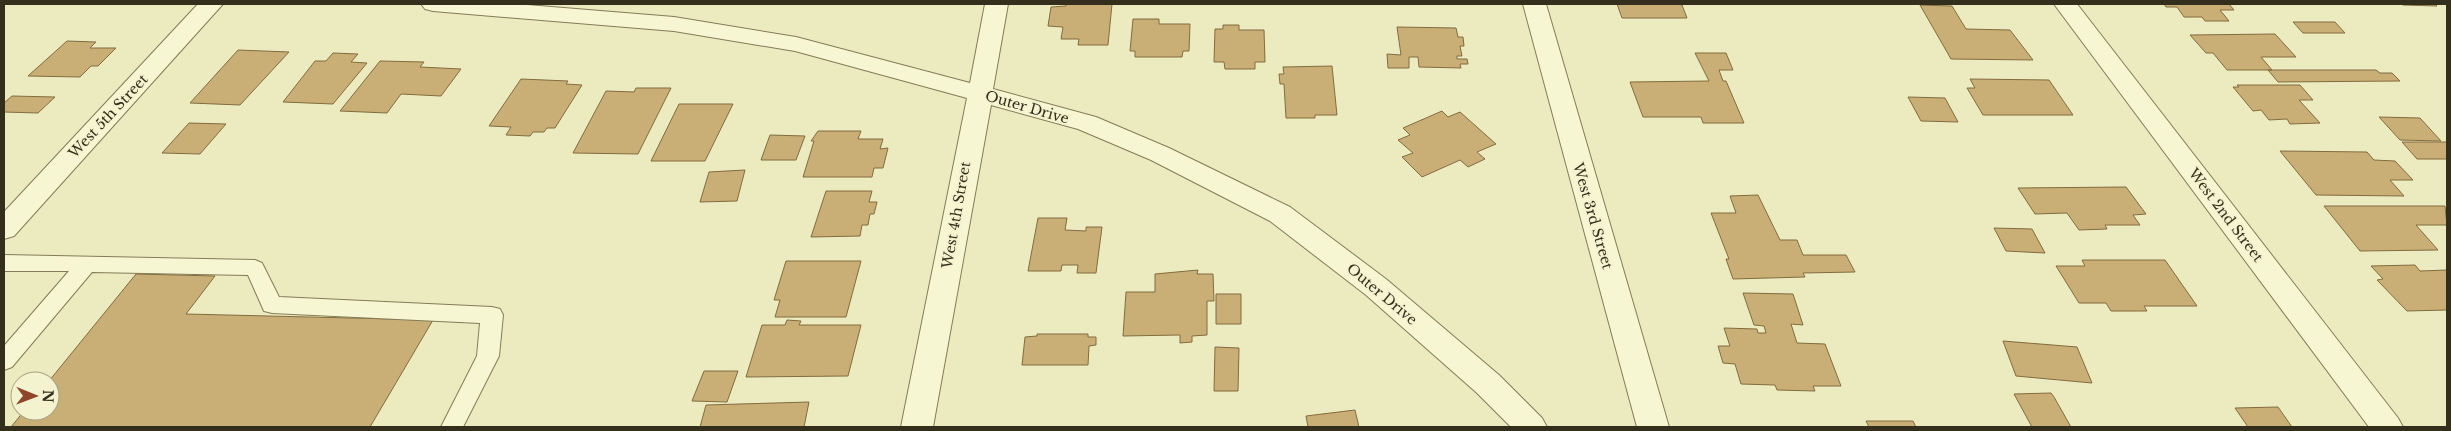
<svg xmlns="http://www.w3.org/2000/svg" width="2451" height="431" font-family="'Libre Baskerville',serif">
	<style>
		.building { fill: #c9af76; stroke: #826c3f }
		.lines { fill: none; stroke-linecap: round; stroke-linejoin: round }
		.lane-casing { stroke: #847b58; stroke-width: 2 }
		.street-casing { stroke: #847b58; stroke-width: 2 }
		.lane { fill: #f7f6d2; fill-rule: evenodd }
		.street { fill: #f7f6d2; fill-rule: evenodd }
		.labels { text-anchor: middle; stroke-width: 4; stroke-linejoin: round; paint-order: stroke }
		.street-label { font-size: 14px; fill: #342e1c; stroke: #f3f3cf }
	</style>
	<rect width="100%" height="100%" fill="#ecebbf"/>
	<path class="building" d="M1066,4H1112L1108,45H1078L1079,39H1061L1063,27L1048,26L1051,7L1066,6Z
		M1617,4H1677L1682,5L1687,18H1622Z
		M2164,4H2229L2234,10H2220L2229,21H2205L2202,17H2184L2177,7H2166Z
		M2401,4H2435L2437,6L2403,5Z
		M1920,5L1952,6L1966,29L2010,30L2033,60L1951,59Z
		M1133,19H1159V24H1190L1189,51H1183L1182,57H1135V51H1130Z
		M2293,22H2335L2345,33H2303Z
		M1223,25H1239V30H1264L1265,62H1255V69H1225L1224,62H1214L1215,29H1223Z
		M1397,27L1456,28L1458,37H1463L1464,46H1460L1462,56H1457V59H1467L1468,64H1460L1461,68L1419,67L1418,57H1409V68H1388L1387,54L1401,55Z
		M2275,34L2296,57H2261L2272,70H2227L2213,53H2206L2190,35Z
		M67,41L96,42L90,48H116L98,66H91L80,77L28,76Z
		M238,50L289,52L240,105L190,103Z
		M333,53L358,54L351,62L367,63L333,104L283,102L315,61H326Z
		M1695,53H1726L1733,70H1719L1723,81H1726L1744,123H1703L1701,117H1643L1630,82L1709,81Z
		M380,61L424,62L420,67L461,69L441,96L401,94L387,113L340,111Z
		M1332,66L1337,115H1315V118H1286L1284,84H1280L1279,74H1284L1283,67Z
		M2268,70H2376L2380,73H2392L2400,81L2278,82Z
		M521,79L568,81L566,84L582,85L555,128H547L544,132H533L530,136L506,135L511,127L489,126Z
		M1970,79L2049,80L2073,115H1983L1967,88H1975Z
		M2237,85H2300L2313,100H2299L2320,123L2290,124L2287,119L2269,120L2261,110L2253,111L2233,87H2239Z
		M636,88H671L638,154L573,153L606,91L634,92Z
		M12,96L55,97L38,113L4,112V103Z
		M1908,97L1945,98L1958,122L1921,121Z
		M679,104H733L705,161H651Z
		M1442,111L1448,117L1460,112L1496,144L1477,152L1485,159L1468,167L1460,160L1422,177L1402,157L1413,153L1398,140L1410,135L1403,128Z
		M2379,117L2420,118L2441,141L2400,140Z
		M189,123L226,124L200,154L162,153Z
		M818,131H861L858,139H883L880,149L888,148L883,168H874L872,177H803L814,141H811Z
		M770,135L805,136L796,160H761Z
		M2402,142H2447V159H2417Z
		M2280,151L2367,152L2374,160L2395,161L2413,180H2390L2404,196L2316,195Z
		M745,170L737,201L700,202L709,172Z
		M2126,187L2146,214L2133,215L2140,225H2105L2107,229L2079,230L2067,213L2035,214L2018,188Z
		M826,191H872L869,202H877L874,214H870L868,225H862L860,236L811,237Z
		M1758,195L1780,240H1797L1803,255H1846L1855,272L1803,273L1805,277L1733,279L1726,259H1729L1711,213H1736L1730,196Z
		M2324,206H2445L2447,225H2416L2438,250L2360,251Z
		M1038,218H1067L1065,230L1086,231V227H1102L1096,273H1077L1078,265H1062L1061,271H1028Z
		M1994,228L2032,229L2045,253L2006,251Z
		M2082,260H2165L2197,306H2144L2147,311H2111L2106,303H2079L2056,266H2085Z
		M786,261H861L846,317H775L780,300H774Z
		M2415,265L2420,271L2447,270V310L2407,311L2377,280L2383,279L2371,266Z
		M1198,270L1197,274H1213L1214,301H1207V335L1192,336V342L1180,343V335L1123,336L1126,292H1155V274Z
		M136,274L215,276L186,314L433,320L370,427H11L24,411H50L49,381Z
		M1743,293L1793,294L1803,325L1791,324L1797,343L1825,344L1841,386H1813L1815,391L1777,390L1775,385L1741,384L1735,364L1723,363L1718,346H1730L1724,328L1757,329L1758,333H1766L1764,326L1754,325Z
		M1216,294H1241V324H1216Z
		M787,320L801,321L799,325H861L848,376L746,377L762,325H785Z
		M1037,334H1088V337H1096V345L1089,346L1088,365H1022L1025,337L1037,336Z
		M2003,341L2077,347L2092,383L2016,376Z
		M1215,347L1239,348L1238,391H1214Z
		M704,371H738L727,402L692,401Z
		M2051,393L2054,397L2071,427H2032L2014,394Z
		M809,402L804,427H700L706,405Z
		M2278,407L2292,427H2248L2235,408Z
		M1355,410L1359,427H1308L1306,416Z
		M1866,421H1913L1916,427H1869Z"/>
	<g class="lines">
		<g class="lane-casing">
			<path id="lane" d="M4,255L255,260L262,263L279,297L492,307L500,309L503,315L499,356L463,427H441L477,356L480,323L272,313L264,311L248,275L92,272L12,367L4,370V346L69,271H4Z"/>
		</g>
		<g class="street-casing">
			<path id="street" d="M198,4H223L14,236L4,239V212Z
				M421,4H515L674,17L796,37L970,83L985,4H1008L993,89L1096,117L1169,148L1290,207L1386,279L1499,375L1542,418L1547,427H1511L1477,393L1366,295L1270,221L1151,160L1078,129L991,105L933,427H901L967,98L795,51L674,31L433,11L425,9Z
				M1523,4H1546L1669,427H1637Z
				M2054,4H2077L2398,418L2403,427H2369Z"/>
		</g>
		<use href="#lane" class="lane"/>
		<use href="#street" class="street"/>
	</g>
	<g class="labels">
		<g class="street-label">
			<text transform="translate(1027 107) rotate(16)" y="5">Outer Drive</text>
			<text transform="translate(108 116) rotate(-47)" y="5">West 5th Street</text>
			<text transform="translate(956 215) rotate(-80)" y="5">West 4th Street</text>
			<text transform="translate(2226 215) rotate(53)" y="5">West 2nd Street</text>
			<text transform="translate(1593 216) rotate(74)" y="5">West 3rd Street</text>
			<text transform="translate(1382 294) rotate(40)" y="5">Outer Drive</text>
		</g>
	</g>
	<rect width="2451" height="431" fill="none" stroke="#342e1c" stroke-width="10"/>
	<g transform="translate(35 396) rotate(91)"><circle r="24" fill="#f3f3cf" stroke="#a7a487"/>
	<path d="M0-4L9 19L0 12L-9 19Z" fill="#90462b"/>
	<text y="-8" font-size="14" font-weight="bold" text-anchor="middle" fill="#342e1c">N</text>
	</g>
</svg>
